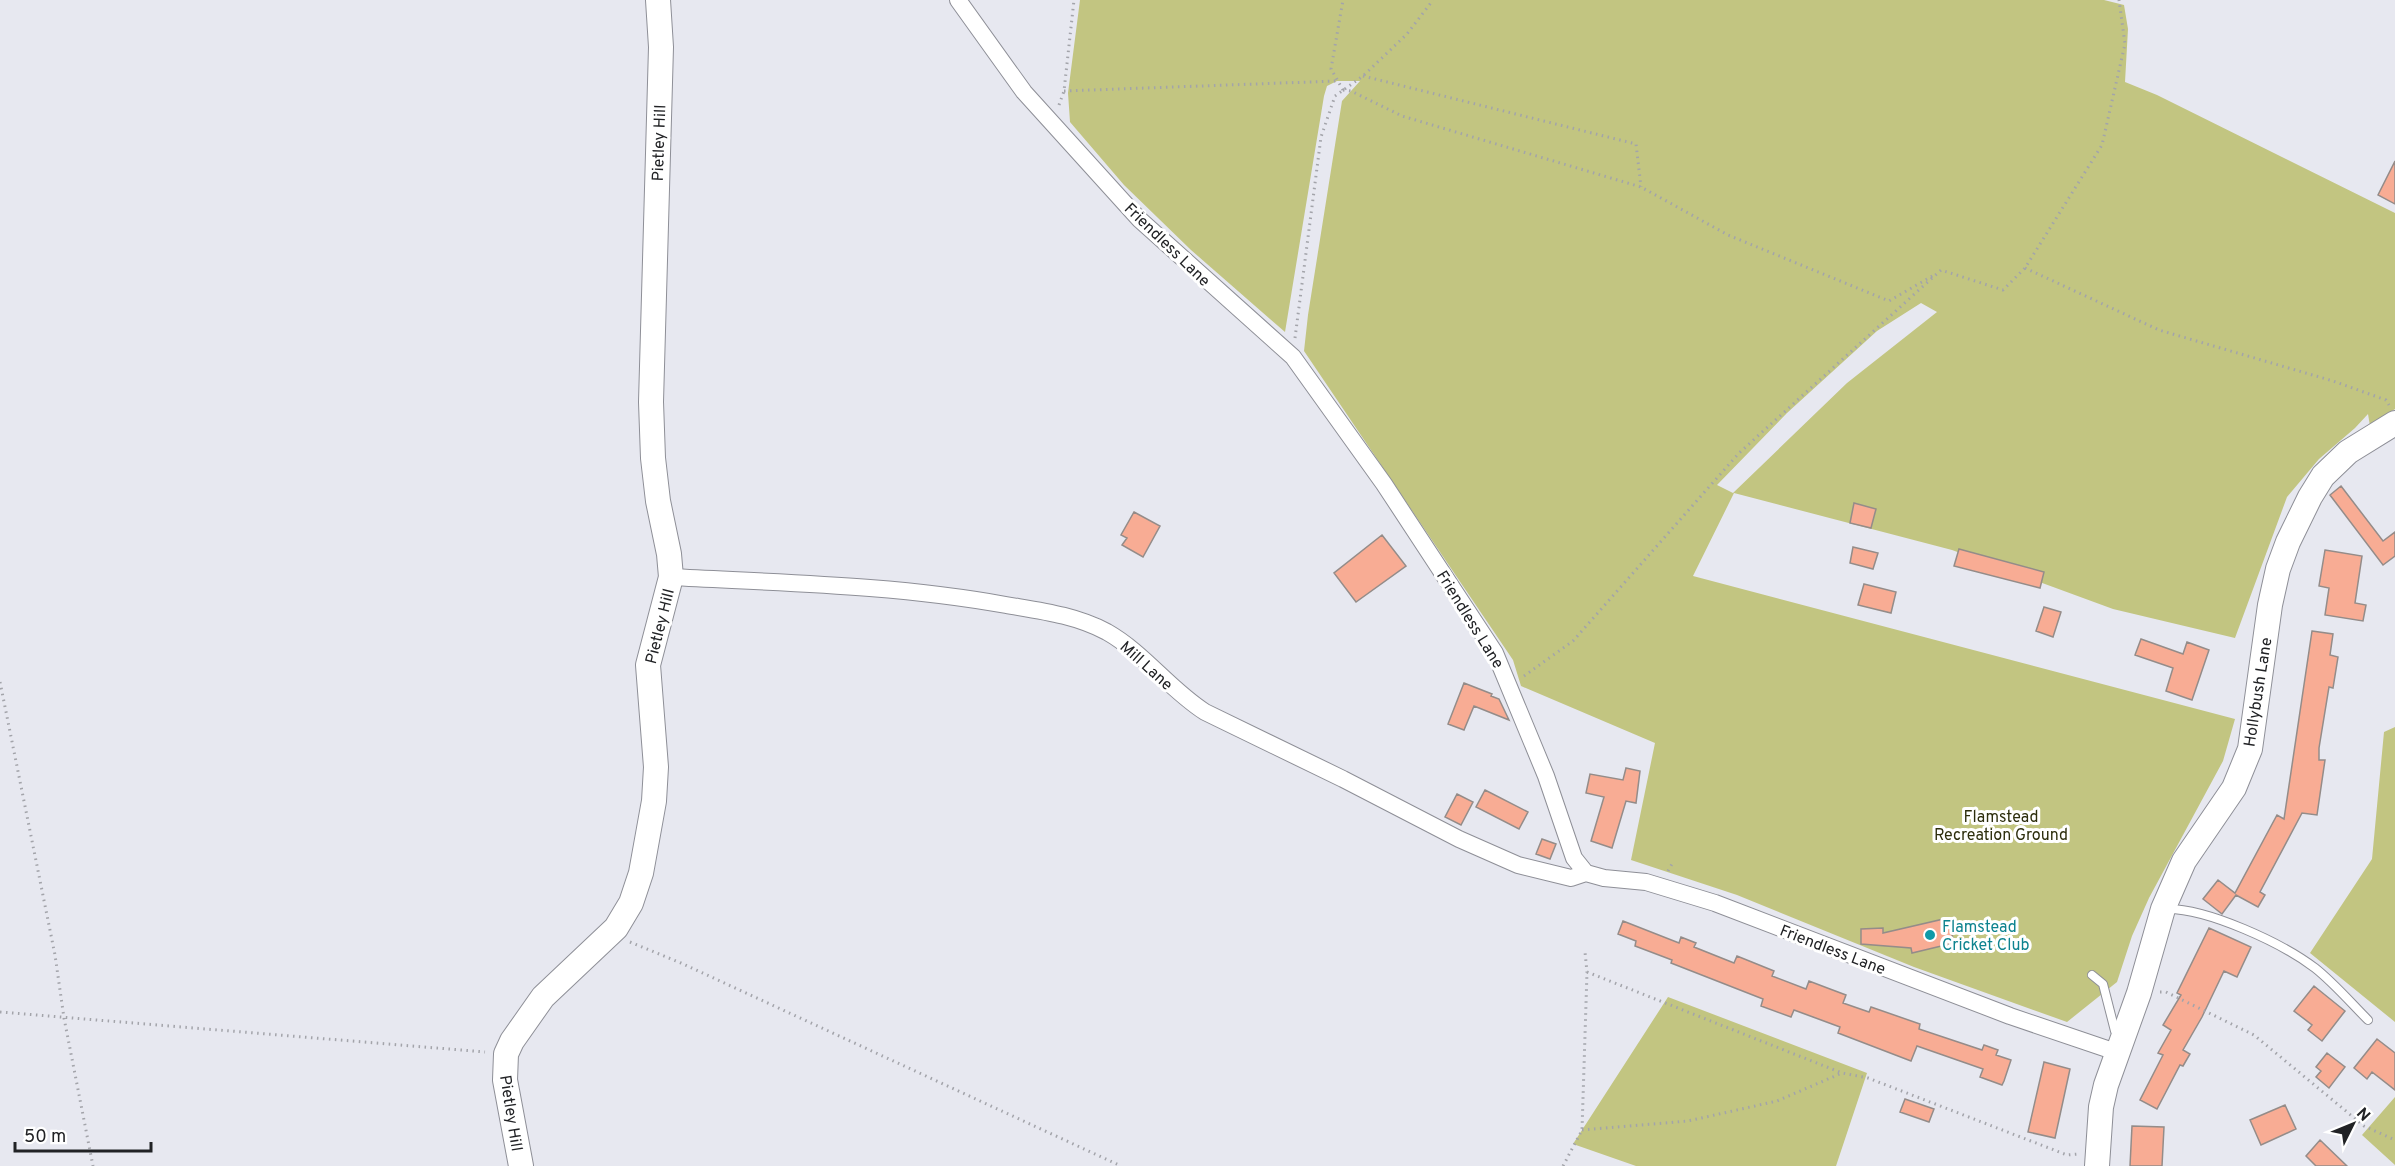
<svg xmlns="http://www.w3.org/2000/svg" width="2395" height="1166" font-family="Overpass,sans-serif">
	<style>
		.green { fill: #c2c581; fill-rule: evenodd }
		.building { fill: #f8ac94; stroke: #948c89; stroke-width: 1.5 }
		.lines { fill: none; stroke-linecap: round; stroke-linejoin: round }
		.lane-casing { stroke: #8e8f97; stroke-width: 10 }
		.street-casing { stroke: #8e8f97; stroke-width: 18 }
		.secondary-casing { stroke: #8e8f97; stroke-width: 26 }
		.path { stroke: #a3a4aa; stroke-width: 3; stroke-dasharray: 1.5 4.5; stroke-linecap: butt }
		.lane { stroke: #fff; stroke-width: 8 }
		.street { stroke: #fff; stroke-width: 16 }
		.secondary { stroke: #fff; stroke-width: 24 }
		.culture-dot { fill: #0f9aa8; stroke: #fff; stroke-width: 2 }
		.labels { text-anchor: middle; stroke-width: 6; stroke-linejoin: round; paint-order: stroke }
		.street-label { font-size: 16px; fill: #212225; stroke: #fff }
		.park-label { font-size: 16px; fill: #2d2e0d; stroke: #fff }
		.culture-label { font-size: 16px; fill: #0d838f; stroke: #fff; text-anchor: start }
	</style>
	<rect width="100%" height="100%" fill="#e7e8f0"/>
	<path class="green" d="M1080,0H2104L2124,5L2128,29L2125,82L2157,95L2395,213V409L2370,426L2368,414L2355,428L2319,459L2287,497L2235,638L2113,609L1952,550L1734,493L1693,576L2235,719L2223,761L2149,898L2132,936L2117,982L2067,1022L1914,967L1737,895L1631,860L1655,743L1521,686L1513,660L1304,351L1308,315L1342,101L1360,81H1337L1327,86L1324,96L1285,332L1191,250L1124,185L1070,122L1068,93ZM1921,303L1937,312L1847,383L1733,493L1717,485L1787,413L1877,331Z
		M2395,727V1022L2310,953L2372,859L2384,732Z
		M1668,997L1867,1073L1836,1166H1636L1573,1144Z
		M2395,1097V1165L2362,1135Z"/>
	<path class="building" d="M2395,161V204L2378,195Z
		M2341,486L2383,541L2395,532V556L2383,565L2330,495Z
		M1854,503L1876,509L1871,528L1850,523Z
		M1134,512L1160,526L1143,557L1122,545L1127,538L1121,535Z
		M1382,535L1406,566L1356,602L1334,573Z
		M1853,547L1878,553L1873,569L1850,563Z
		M1959,549L2044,572L2040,588L1954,566Z
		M2325,550L2362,556L2355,603L2366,605L2363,621L2325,615L2329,588L2319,586Z
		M1864,584L1896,592L1891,613L1858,605Z
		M2044,607L2061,612L2053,637L2036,631Z
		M2312,631L2333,634L2330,655L2338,657L2333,688L2329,687L2319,748V760H2325L2317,815L2302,813L2260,892L2265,895L2258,907L2236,895L2222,914L2203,899L2218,880L2235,893L2277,815L2284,819Z
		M2141,639L2183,654L2187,642L2209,650L2192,700L2166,691L2173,668L2135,655Z
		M1464,683L1492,694L1491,696L1499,699L1509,720L1474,706L1464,730L1448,724Z
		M1626,768L1640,771L1636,803L1626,801L1612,848L1591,841L1604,797L1586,793L1590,774L1623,780Z
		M1485,790L1528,812L1519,829L1476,807Z
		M1457,794L1473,802L1461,825L1445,817Z
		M1542,839L1556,844L1550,859L1536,854Z
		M1948,918L1954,943L1912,953L1911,948L1861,944V929L1883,928V933Z
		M1623,921L1679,943L1681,937L1696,943L1694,947L1734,963L1737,956L1774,971L1772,976L1806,989L1809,981L1830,989L1846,995L1843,1003L1869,1012L1871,1007L1920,1024L1919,1029L1982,1050L1984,1045L1998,1050L1996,1055L2011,1060L2004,1081L2002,1085L1980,1077L1983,1069L1917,1046L1911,1061L1838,1033L1840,1027L1813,1017L1794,1010L1791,1017L1761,1006L1763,999L1671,963L1672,960L1635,946L1636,941L1618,934Z
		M2209,928L2251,947L2237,977L2224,971L2202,1017L2183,1050L2190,1054L2183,1066L2180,1065L2157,1109L2140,1100L2163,1055L2158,1053L2171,1030L2163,1025L2181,995L2177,993Z
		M2314,986L2345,1011L2322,1041L2308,1030L2312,1025L2294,1011Z
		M2377,1039L2395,1053V1090L2372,1072L2367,1079L2354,1068Z
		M2327,1053L2345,1067L2329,1088L2316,1077L2321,1071L2316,1067Z
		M2044,1062L2070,1069L2055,1138L2028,1132Z
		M1905,1099L1934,1109L1929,1122L1900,1112Z
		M2285,1105L2296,1129L2261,1145L2250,1120Z
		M2132,1126L2164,1127L2162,1166H2130Z
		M2320,1140L2347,1166H2316L2306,1156Z"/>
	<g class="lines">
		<g class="lane-casing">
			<path id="lane" d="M2166,909C2207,908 2282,943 2315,968C2334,983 2351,1003 2368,1020
				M2092,975L2103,984L2115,1031L2118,1036"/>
		</g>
		<g class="street-casing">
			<path id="street" d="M958,0L1024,92L1139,219L1293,357L1384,484L1495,653L1546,776L1574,858L1586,873L1604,878L1646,882L1715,903L2010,1016L2119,1053
				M671,577C783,583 896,585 1006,605C1041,611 1075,615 1107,632C1144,653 1169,689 1205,712L1343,779L1459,839L1518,865L1571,878L1586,873"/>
		</g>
		<g class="secondary-casing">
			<path id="secondary" d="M521,1166L505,1080L506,1054L512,1041L543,997L616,928L631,903L641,873L654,801L656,767L648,665L671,577L669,554L658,501L653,458L651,402L661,47L658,0
				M2097,1166L2101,1107L2106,1085L2139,993L2163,909L2184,861L2234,788L2250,749L2270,605L2278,569L2288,542L2310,497L2323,476L2348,452L2395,423"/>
		</g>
		<path class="path" d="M1363,76L1636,144L1641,187
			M1343,90L1351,91L1402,116L1641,187L1728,235L1889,301L1934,275
			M1343,90L1331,69L1343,0
			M1064,91L1337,81
			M1059,105L1064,91L1074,0
			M2025,268L2159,330L2333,381L2386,400L2389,405
			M1295,338L1321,137L1335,96L1363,76L1407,34L1433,0
			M1524,676L1573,641L1739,453L1941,270L2003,290L2025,268L2102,145L2125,44L2119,0
			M0,682L55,955L64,1018L93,1166
			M1668,871L1673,862
			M630,942L681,963L1121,1166
			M1587,972L1842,1073L1868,1078L2067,1155L2078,1154
			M2160,992H2166L2254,1035L2364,1126L2395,1140
			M0,1012L485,1052
			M1582,1130L1688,1121L1777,1101L1842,1073
			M1563,1166L1582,1130L1587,972L1585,952"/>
		<use href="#lane" class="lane"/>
		<use href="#street" class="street"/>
		<use href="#secondary" class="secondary"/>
	</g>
	<circle class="culture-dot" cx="1930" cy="935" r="6"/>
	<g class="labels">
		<g class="street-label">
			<text transform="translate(658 143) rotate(-88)" y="6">Pietley Hill</text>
			<text transform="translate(1168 244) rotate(44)" y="6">Friendless Lane</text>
			<text transform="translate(1471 619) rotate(58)" y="6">Friendless Lane</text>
			<text transform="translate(659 626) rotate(-76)" y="6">Pietley Hill</text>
			<text transform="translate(1147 665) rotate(42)" y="6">Mill Lane</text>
			<text transform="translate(2257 692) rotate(-81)" y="6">Hollybush Lane</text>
			<text transform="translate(1833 949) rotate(21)" y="6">Friendless Lane</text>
			<text transform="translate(512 1113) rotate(81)" y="6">Pietley Hill</text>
		</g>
		<g class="park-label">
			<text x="2001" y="822">Flamstead<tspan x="2001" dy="18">Recreation Ground</tspan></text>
		</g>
		<g class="culture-label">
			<text x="1942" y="932">Flamstead<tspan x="1942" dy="18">Cricket Club</tspan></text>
		</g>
	</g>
	<g transform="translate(2353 1124) rotate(47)" stroke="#ffffff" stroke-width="4.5" paint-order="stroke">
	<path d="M0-4.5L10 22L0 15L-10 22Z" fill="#212225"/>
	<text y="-9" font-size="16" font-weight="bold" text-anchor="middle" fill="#212225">N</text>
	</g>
	<path d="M15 1142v9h136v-9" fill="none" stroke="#212225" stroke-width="3"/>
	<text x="24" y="1142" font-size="18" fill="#212225" stroke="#ffffff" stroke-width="4.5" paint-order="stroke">50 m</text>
</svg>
